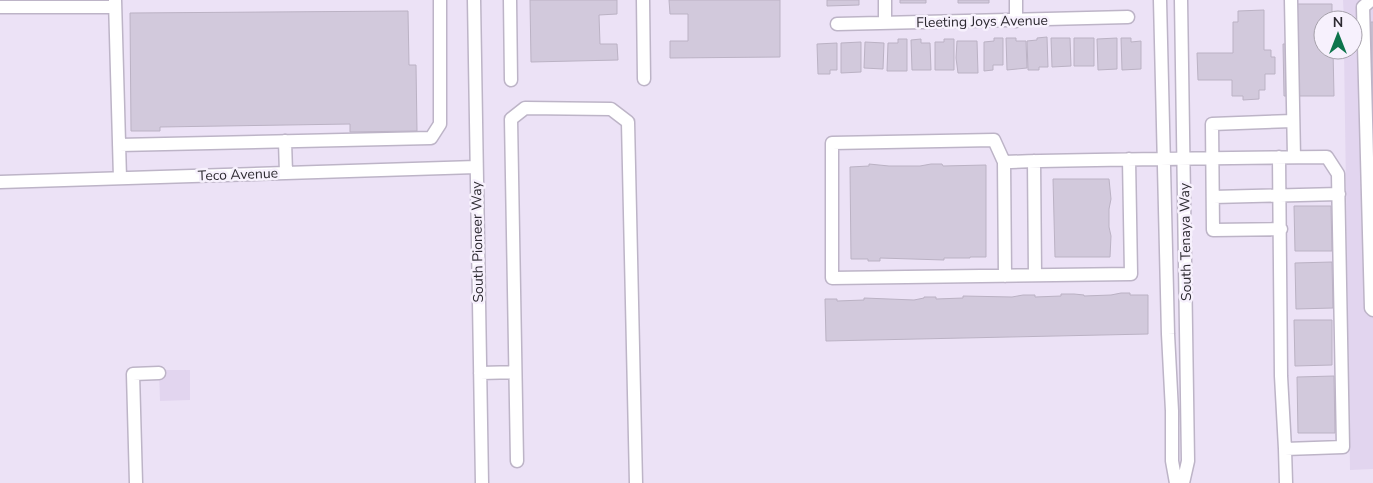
<svg xmlns="http://www.w3.org/2000/svg" width="1373" height="483" font-family="'Nunito Sans',sans-serif">
	<style>
		.built { fill: #e2d5ef }
		.building { fill: #d2c9dc; stroke: #bbb2c4 }
		.lines { fill: none; stroke-linecap: round; stroke-linejoin: round }
		.minor-casing { stroke: #bdb4c7; stroke-width: 15 }
		.minor { stroke: #fff; stroke-width: 12 }
		.labels { text-anchor: middle; stroke-width: 5; stroke-linejoin: round; paint-order: stroke }
		.street-label { font-size: 14px; fill: #2c2930; stroke: #f7f1fd }
	</style>
	<rect width="100%" height="100%" fill="#ece2f6"/>
	<path class="built" d="M1343,0H1373V469L1350,470L1344,50H1353V20H1344Z
		M159,370H190V400L160,401Z"/>
	<path class="building" d="M530,0H617V14L599,15L600,44H617L618,60L531,62Z
		M669,0H780V57L670,58V41H688V14H670Z
		M827,0H859V5L827,6Z
		M900,0H926V3H900Z
		M958,0H989V3H958Z
		M1295,4H1332V20H1323V50H1333L1334,96H1284L1283,44H1296Z
		M1264,10V50H1271V57H1275V74H1265V90H1259V99L1243,100V96H1232V80H1198L1197,53H1233V22H1238V11Z
		M408,11L409,65H416L417,131L350,132V124L160,127V131H131L130,13Z
		M1371,22H1373V110H1372Z
		M1047,37L1048,67H1039V70H1028L1027,41L1037,40V38Z
		M994,38H1003V65H993V70L984,71V42L994,41Z
		M1006,38H1016V41H1026L1027,68L1007,70Z
		M1051,38H1070L1071,66L1052,67Z
		M1074,38H1094V66H1074Z
		M1117,38V69L1098,70L1097,39Z
		M1121,38H1131V42L1141,41V69L1122,70Z
		M898,39H907V71H887L888,43H898Z
		M921,39V43H930L931,70H912L911,40Z
		M944,39H954V70H935V42H944Z
		M957,41H977L978,73H958L956,58Z
		M861,42V72L841,73V43Z
		M865,42L884,43L883,69L864,68Z
		M837,43V70H830V74H818L817,44Z
		M869,164L889,166H920L931,164H942L943,166L986,165V257H970V258H944V260L880,258V261H868V259H851L850,167L869,166Z
		M1053,179H1109L1111,199L1109,209V227L1111,236L1110,257H1055Z
		M1294,206H1331L1332,251H1295Z
		M1332,262L1333,308L1296,309L1295,263Z
		M1121,293H1130V295H1148V334L826,341L825,299H837V301L864,300V298L914,300L924,298V297H936V299L963,298V296L1012,297L1023,295H1035V297L1061,296V294H1074L1084,295V296L1111,295Z
		M1294,320H1332V365L1295,366Z
		M1334,376L1335,433H1298L1297,377Z"/>
	<g class="lines">
		<g class="minor-casing">
			<path id="minor" d="M115,0L120,178
				M474,0L482,483
				M510,0L511,80
				M643,0L644,79
				M885,0V23
				M1016,0V21
				M1160,0L1168,334L1172,411V461L1176,483
				M1181,0L1188,461L1183,483
				M1291,0L1294,157
				M1371,0L1363,7L1371,308L1373,310
				M0,7H115
				M837,24L1128,17
				M285,141L286,173
				M119,145L431,138L440,124V0
				M1129,159L1131,274L832,278V143L994,140L1004,162C1112,159 1219,158 1327,157L1338,174L1343,447L1285,449L1281,376L1279,157
				M1034,161L1035,275
				M1004,162L1005,276
				M0,182L476,167
				M1213,197L1339,194
				M1281,229L1213,230L1212,124L1293,121
				M480,373L515,372
				M1285,449L1286,483
				M517,461L511,119L525,108L611,109L628,122L636,483
				M136,483L133,374L159,373"/>
		</g>
		<use href="#minor" class="minor"/>
	</g>
	<g class="labels">
		<g class="street-label">
			<text transform="translate(982 21) rotate(-1)" y="5">Fleeting Joys Avenue</text>
			<text transform="translate(238 174) rotate(-2)" y="5">Teco Avenue</text>
			<text transform="translate(477 242) rotate(-91)" y="5">South Pioneer Way</text>
			<text transform="translate(1185 242) rotate(-91)" y="5">South Tenaya Way</text>
		</g>
	</g>
	<g transform="translate(1338 35)"><circle r="24" fill="#f7f1fd" stroke="#a6a1ab"/>
	<path d="M0-4L9 19L0 12L-9 19Z" fill="#0e744c"/>
	<text y="-8" font-size="14" font-weight="bold" text-anchor="middle" fill="#2c2930">N</text>
	</g>
</svg>
